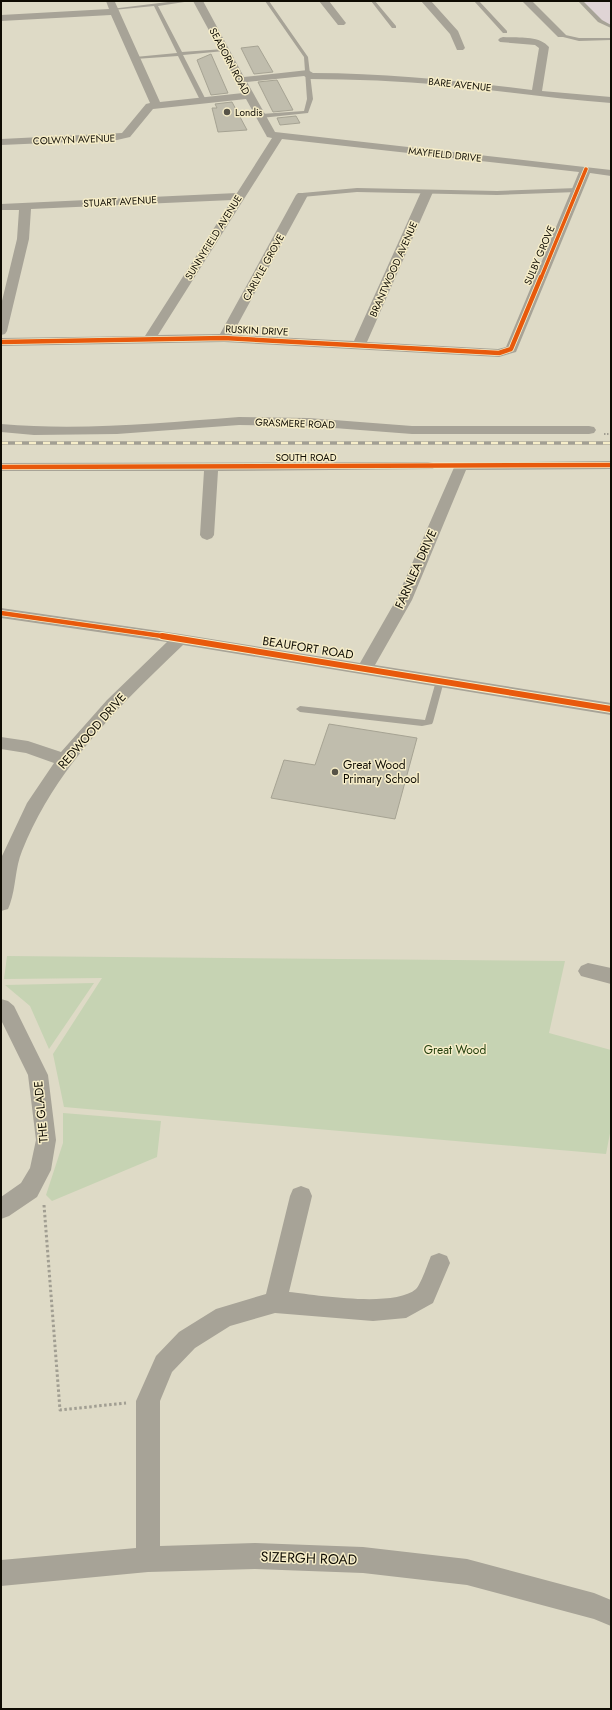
<svg xmlns="http://www.w3.org/2000/svg" width="612" height="1710" font-family="Jost,sans-serif">
	<style>
		.commercial { fill: #dfd4d5 }
		.green { fill: #c6d3b3 }
		.building { fill: #c0bdad; stroke: #a6a393 }
		.lines { fill: none; stroke-linecap: round; stroke-linejoin: round }
		.path-far1 { stroke: #a19e92; stroke-width: 2; stroke-dasharray: 1.5 1.5; stroke-linecap: butt }
		.path { stroke: #a19e92; stroke-width: 3; stroke-dasharray: 2.5 2.5; stroke-linecap: butt }
		.lane { fill: #a7a397; fill-rule: evenodd }
		.street { fill: #a7a397; fill-rule: evenodd }
		.rail-casing { stroke: #a29f93; stroke-width: 3.5 }
		.rail { stroke: #f6edc8; stroke-width: 2.5; stroke-dasharray: 7; stroke-linecap: butt }
		.cycleway-far2-casing { stroke: #f6edc8; stroke-width: 5 }
		.cycleway-far1-casing { stroke: #f6edc8; stroke-width: 6 }
		.cycleway-casing { stroke: #f6edc8; stroke-width: 8 }
		.cycleway-far2 { stroke: #e8590c; stroke-width: 3.5 }
		.cycleway-far1 { stroke: #e8590c; stroke-width: 4.5 }
		.cycleway { stroke: #e8590c; stroke-width: 6 }
		.poi-dot { fill: #575347; stroke: #f6edc8; stroke-width: 1.5 }
		.labels { text-anchor: middle; stroke-width: 3; stroke-linejoin: round; paint-order: stroke }
		.far-street-label { font-size: 10px; fill: #0e0b02; stroke: #f6edc8 }
		.far-poi-label { font-size: 10px; fill: #0e0b02; stroke: #f6edc8; text-anchor: start }
		.street-label { font-size: 12px; fill: #0e0b02; stroke: #f6edc8 }
		.poi-label { font-size: 12px; fill: #0e0b02; stroke: #f6edc8; text-anchor: start }
		.park-label { font-size: 12px; fill: #1e3b09; stroke: #f6edc8 }
		.near-street-label { font-size: 14px; fill: #0e0b02; stroke: #f6edc8 }
	</style>
	<rect width="100%" height="100%" fill="#dedac6"/>
	<path class="commercial" d="M580,1H611V27L600,21Z"/>
	<path class="green" d="M7,956L565,961L549,1033L611,1050V1128L606,1154L64,1107L53,1054L102,978L4,979Z
		M94,983L49,1049L30,1006L5,985Z
		M63,1113L161,1121L157,1157L52,1201L46,1195L63,1143Z"/>
	<path class="building" d="M258,46L273,72L254,74L241,48Z
		M211,54L228,93L211,95L197,60Z
		M277,80L293,110L273,112L258,82Z
		M232,102L247,130L218,132L212,108H217L215,104Z
		M296,116L300,123L280,125L277,118Z
		M329,724L417,738L395,819L271,798L284,760L315,765Z"/>
	<g class="lines">
		<path class="path-far1" d="M604,434H611"/>
		<path class="path" d="M44,1205L60,1410L126,1403"/>
		<path class="lane" d="M176,1H191L158,6L182,52L224,49L226,50L224,51L183,55L206,100L205,101L200,100L178,56L135,59L133,58L135,57L177,53L154,6L113,10L111,9Z
			M265,1H269L308,57L313,99L308,113L261,118L258,116L261,114L304,111L307,99L304,57Z
			M371,1H375L396,26V28H392Z
			M474,1H479L507,31V33H503Z
			M578,1H583L602,20L611,25V28L598,22Z
			M561,34L579,38H611V40L579,41L559,36V34Z
			M357,188L497,191L577,188L580,190L577,192L497,195L357,192L302,197L299,195L302,193Z
			M440,678L444,681L433,722L432,724L422,726L300,712L296,709L300,706L425,720L436,681Z"/>
		<path class="street" d="M106,1L115,2L160,102L243,93L193,1H203L244,77L308,70L313,73C387,73 459,81 532,90L539,48L535,45L500,42L498,40L500,38L503,37C518,38 539,35 549,47L542,91L611,97V103C555,99 501,91 445,85C400,81 354,79 309,79L304,76L247,82L275,132L611,170V176L590,173L516,352L499,357L224,342L1,346V338L145,336L232,200L31,209L29,239L7,331L5,334L1,335V305L17,239L19,210H1V204L237,193L272,138L267,137L266,135L246,99L153,109L130,137L117,140L1,145V139L122,133L146,104L150,103L111,15L1,21V15L109,9ZM282,139L579,172L506,347L498,349L367,342L433,192L431,190H423L421,192L354,341L232,335L308,195L306,193H298L296,195L220,334L158,335Z
			M319,1H329L346,23L344,25H338Z
			M421,1H431L458,31L465,48L463,50H457L450,34Z
			M522,1H532L566,35L564,37H558Z
			M239,417L308,418L412,426H589L594,427L596,430L594,433L589,434H412L308,426L239,425L117,434L34,435L1,432V424C80,431 160,423 239,417Z
			M611,461V469L466,470L412,600L375,665L611,703V715L183,645C120,705 55,768 22,851C15,868 16,887 10,904L8,909L1,911L2,856L27,803L54,763L26,753L1,749V737L28,741L61,752L107,700L167,642L1,618V608L180,634L360,663L396,600L456,463Z
			M428,462L433,463L435,466L433,469L218,471L214,535L212,538L207,540L202,538L200,535L204,471H1V463Z
			M588,963L611,968V984L581,976L578,971L581,966Z
			M1,999L8,1001L14,1006L48,1075L56,1140L51,1170L37,1197L9,1216L1,1219V1197L21,1183L30,1168L36,1140L28,1075L1,1020Z
			M301,1186L309,1189L312,1196L289,1292C317,1295 394,1308 416,1289C421,1284 428,1263 431,1256L439,1253L447,1256L450,1263L433,1303L406,1318L373,1321L275,1313L230,1326L195,1348L172,1372L160,1401V1546L255,1543L363,1547L467,1559L594,1593L611,1600V1626L594,1619L467,1585L363,1573L255,1569L148,1572L1,1586V1560L136,1548V1401L156,1356L179,1332L216,1309L266,1294L290,1196L293,1189Z"/>
		<g class="rail-casing">
			<path id="rail" d="M1,443H611"/>
		</g>
		<use href="#rail" class="rail"/>
		<g class="cycleway-far2-casing">
			<path id="cycleway-far2" d="M541,278L586,169"/>
		</g>
		<g class="cycleway-far1-casing">
			<path id="cycleway-far1" d="M1,342L224,338L499,353L511,349L541,277
				M1,467L611,465
				M1,613L169,637"/>
		</g>
		<g class="cycleway-casing">
			<path id="cycleway" d="M162,636L611,709"/>
		</g>
		<use href="#cycleway-far2" class="cycleway-far2"/>
		<use href="#cycleway-far1" class="cycleway-far1"/>
		<use href="#cycleway" class="cycleway"/>
	</g>
	<g class="poi-dot">
		<circle cx="227" cy="112" r="4"/>
		<circle cx="335" cy="772" r="4"/>
	</g>
	<g class="labels">
		<g class="far-street-label">
			<text transform="translate(230 61) rotate(62)" y="4">SEABORN ROAD</text>
			<text transform="translate(460 84) rotate(6)" y="4">BARE AVENUE</text>
			<text transform="translate(74 139) rotate(-2)" y="4">COLWYN AVENUE</text>
			<text transform="translate(445 154) rotate(6)" y="4">MAYFIELD DRIVE</text>
			<text transform="translate(120 201) rotate(-3)" y="4">STUART AVENUE</text>
			<text transform="translate(213 237) rotate(-58)" y="4">SUNNYFIELD AVENUE</text>
			<text transform="translate(539 255) rotate(-67)" y="4">SULBY GROVE</text>
			<text transform="translate(263 267) rotate(-61)" y="4">CARLYLE GROVE</text>
			<text transform="translate(393 269) rotate(-66)" y="4">BRANTWOOD AVENUE</text>
			<text transform="translate(257 330) rotate(3)" y="4">RUSKIN DRIVE</text>
			<text transform="translate(295 423) rotate(2)" y="4">GRASMERE ROAD</text>
			<text x="306" y="461">SOUTH ROAD</text>
		</g>
		<g class="far-poi-label">
			<text x="235" y="116">Londis</text>
		</g>
		<g class="street-label">
			<text transform="translate(416 569) rotate(-66)" y="4">FARNLEA DRIVE</text>
			<text transform="translate(308 648) rotate(9)" y="4">BEAUFORT ROAD</text>
			<text transform="translate(92 731) rotate(-49)" y="4">REDWOOD DRIVE</text>
			<text transform="translate(41 1112) rotate(-95)" y="4">THE GLADE</text>
		</g>
		<g class="poi-label">
			<text x="343" y="769">Great Wood<tspan x="343" dy="14">Primary School</tspan></text>
		</g>
		<g class="park-label">
			<text x="455" y="1054">Great Wood</text>
		</g>
		<g class="near-street-label">
			<text transform="translate(309 1558) rotate(2)" y="5">SIZERGH ROAD</text>
		</g>
	</g>
	<rect width="612" height="1710" fill="none" stroke="#0e0b02" stroke-width="4"/>
</svg>
